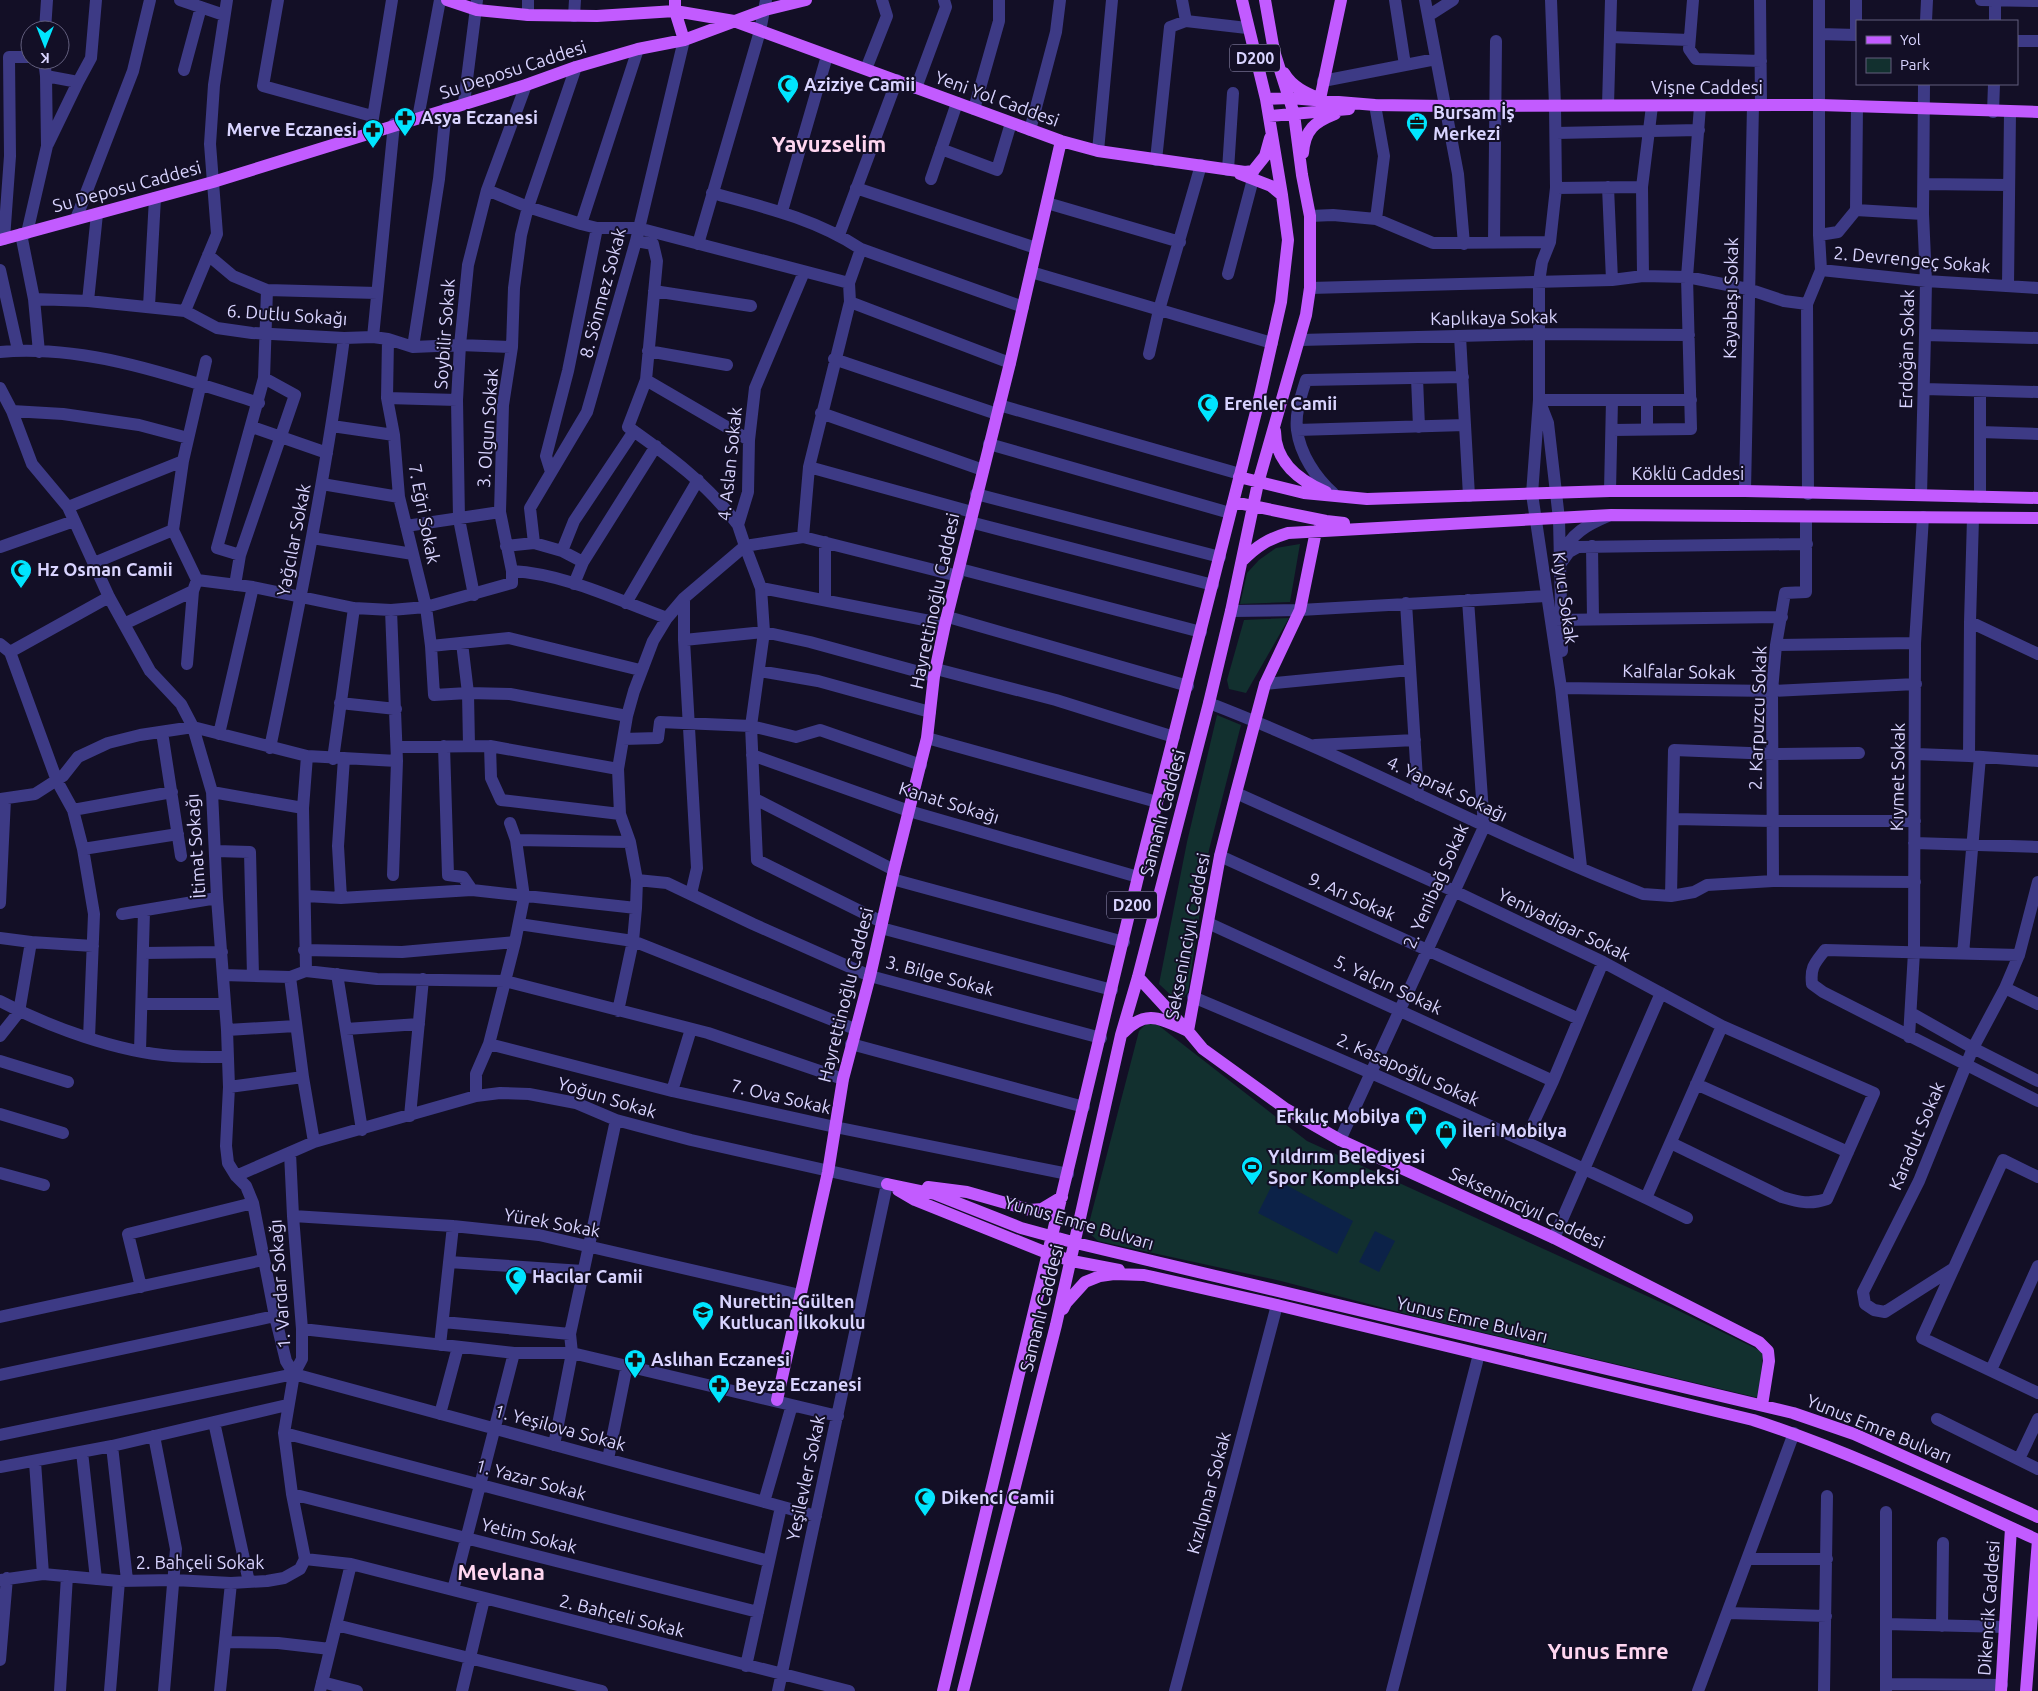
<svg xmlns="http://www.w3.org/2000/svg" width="2038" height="1691" font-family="Ubuntu,sans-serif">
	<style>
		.green { fill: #12302f }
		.water { fill: #0c2248 }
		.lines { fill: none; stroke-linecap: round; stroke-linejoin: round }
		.minor { stroke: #3d3a85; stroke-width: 12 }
		.major { stroke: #c25bff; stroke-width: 12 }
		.labels { text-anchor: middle; stroke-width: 4; stroke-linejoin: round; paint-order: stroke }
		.shield { fill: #130f26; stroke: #9e99be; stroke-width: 1 }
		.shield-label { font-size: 16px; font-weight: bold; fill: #d9d4ff }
		.street-label { font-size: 18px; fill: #d9d4ff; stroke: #130f26 }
		.poi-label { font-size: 18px; font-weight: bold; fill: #d9d4ff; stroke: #130f26; text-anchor: start }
		.district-label { font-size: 22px; font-weight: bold; fill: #ffd6f0; stroke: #130f26 }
	</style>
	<rect width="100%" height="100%" fill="#130f26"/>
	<path class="green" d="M1300,544L1290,602L1240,604L1247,573L1259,560L1276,548Z
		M1289,618L1246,693L1229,689L1227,680L1244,620Z
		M1217,715L1241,725L1209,850L1188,992L1184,997H1173L1159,984L1187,842Z
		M1147,1023L1158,1025L1307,1141L1671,1307L1763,1352L1759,1398L1418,1317L1281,1281L1098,1241L1087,1231L1139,1031Z"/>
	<path class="water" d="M1275,1179L1353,1221L1337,1254L1258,1213Z
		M1375,1231L1395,1241L1379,1272L1359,1262Z"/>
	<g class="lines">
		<path class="minor" d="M180,0L224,15
			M278,0L263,86L372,116
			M1182,0L1186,21
			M1395,0L1405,65
			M1425,0L1458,174L1464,244
			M1551,0L1555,106L1556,188L1550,242L1542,262L1539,282V400L1532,494L1561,688L1581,867
			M1693,0L1689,49L1696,59L1761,61
			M1760,0L1761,105
			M1819,0V235L1821,270
			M1981,0L2038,1
			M528,15V0
			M574,16L575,0
			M1428,16L1453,0
			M1926,21L1927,0
			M1995,21V0
			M45,30L47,0
			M1819,34L1857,35
			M1856,35V0
			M1610,37L1689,40
			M2017,41H2038
			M44,60L46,76L78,82L48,144
			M866,69L887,16L882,0
			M184,70L201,7
			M1323,81L1436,59
			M78,82L91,58L96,0
			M916,88L946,7L944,0
			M464,103L477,0
			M1375,105L1384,156L1376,219
			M1608,105L1611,0
			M974,109L999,21V0
			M1993,112L1994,84
			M418,118L440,0
			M372,124L392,0
			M1030,130L1056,32L1060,0
			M1556,133L1699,130
			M941,149L997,170L1011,123
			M1098,151L1112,0
			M1156,160L1170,27L1186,21L1247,28
			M1228,170L1233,93
			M931,179L957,103
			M1924,184L2009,185
			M1608,187L1612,280
			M856,188L1036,248
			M1556,188L1642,187
			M487,190L528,207L581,224L597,228H638L849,283
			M712,193C764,207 816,219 861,249L1023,307
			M1047,203L1180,242
			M1856,210L1857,106
			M782,211L827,56
			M1310,216L1333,215L1376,219L1433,243L1550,242
			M76,219L133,71L150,0
			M581,224L638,49
			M27,233L47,146L46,76
			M21,234L34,299L39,352
			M839,235L897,80
			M1819,235L1838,232L1856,210L1923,214
			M4,239L10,156L9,57H30
			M636,241L653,244L657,261L646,380L628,427C669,456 708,484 738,525
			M1494,242L1496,41
			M698,244L760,31L766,0
			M208,255L233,276L267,290L377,293
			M0,270L18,350
			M1031,272L1272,343
			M1228,274L1253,179V171
			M1643,276L1642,187L1652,106
			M2008,286L2010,112
			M1310,288L1612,280L1643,276L1687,277L1748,289L1784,301L1807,304L1821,270L1926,281L2038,288
			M654,291L751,306
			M34,299L88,301L185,311L217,328L252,333L344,338L373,337L388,339L413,347L460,345L512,347
			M88,301L97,214
			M850,302L1010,363
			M1807,304L1808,494
			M149,306L155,198
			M185,311L217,234L210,144L214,85L227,0
			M1925,335L2038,338
			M1460,336L1469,496
			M373,337L394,124
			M388,339L387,398L394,435L399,497L426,607L431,646L434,695L468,693L510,694L627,716
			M1300,340L1539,334L1689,335
			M413,347L439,179L446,109
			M648,351L727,365
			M0,352C86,344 178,377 259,403
			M1149,354L1159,310L1201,165
			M834,359L997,414
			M1417,378L1419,427
			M646,380L749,440
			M0,388L12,411L32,464L68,507L109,597L150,671L181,704L193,727L212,792L217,898L227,1030L229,1087L226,1146L228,1163L236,1176L246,1186L253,1203L275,1316L286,1361L294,1374
			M1924,389L2038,392
			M1980,392V497
			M387,398L457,400
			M1539,400H1691
			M1647,400V429
			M999,405L1240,474
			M1541,405L1548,423L1559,519L1562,651
			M12,411L63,414L139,425L188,438
			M821,413L983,470
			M332,426L394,435
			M252,427L327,453
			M1297,430L1465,425
			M1612,430L1691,429L1687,277L1700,106
			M1980,432L2038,434
			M989,444L1230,513
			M809,467L972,512
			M551,472L546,456L568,371L597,228
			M322,484L399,497
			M1610,491L1612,400
			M1745,491L1753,105
			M1333,493C1316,478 1300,454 1297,430C1295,413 1301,396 1306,380L1463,377
			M976,494L1220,557
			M1921,495L1925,335L1926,281L1923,214L1924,84
			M68,507L183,461
			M970,522L1213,585
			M406,526L500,512
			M803,537L809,467L850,302L849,283L861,249
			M312,538L413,554
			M825,542V599
			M534,543L530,508L587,412L636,241L684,40
			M506,546L534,543L562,551L583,562
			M1592,546L1593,619
			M0,547L74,521
			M562,551L574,521L634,431
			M240,555L217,548L264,378
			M1563,555C1569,534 1589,524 1608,516
			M94,563L173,530
			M1561,563L1569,552L1578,547L1807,544
			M960,569L1201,632
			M512,571C566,574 617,600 667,618
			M197,580L173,530L183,461L206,361
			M574,584L583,562L656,446
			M235,585L240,555L295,395L264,378L267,290
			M761,588L945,624
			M474,595L459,519L457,400L460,345L468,265L487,190L526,85
			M684,598V640L697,868L691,894
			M626,603L698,480
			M1406,603L1418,795
			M391,610L397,761L393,875
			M1231,611L1300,610L1546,596
			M948,617L1188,686
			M1554,620L1782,617
			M1970,622L2038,654
			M124,624L193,591L197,580L253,587L354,608L391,610L426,607L512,583V571L500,512L503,405L512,347L514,288L521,235L528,207L576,67
			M684,640L764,632L810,642L934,676
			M462,643L468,693L469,746
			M0,644L10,652
			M1776,645L1915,643
			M431,646L509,638L640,670
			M10,652L57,781L73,810L83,849L94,914L89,1038
			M10,652L109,597
			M187,664L193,591
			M936,669L1056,700L1174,737
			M759,671L818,681L930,712
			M1265,684L1410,670
			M1561,688L1772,691L1916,684
			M340,703L396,709
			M1209,703C1357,760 1496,837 1643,894L1671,896L1694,892L1707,885L1773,881L1915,882
			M162,732L181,856
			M219,734L253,587
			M927,738L1157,802
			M623,739L658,738L660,722L751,726L796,737L820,730L921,765
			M1315,745L1415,740
			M444,746L448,875L463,877L472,890
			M490,746L491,778L501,800L620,814
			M397,747L490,746L618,769
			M270,748C298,611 326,476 344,338
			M1916,754L1969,756L2038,761
			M752,755L909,811L1138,877
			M1969,756L1970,622L1973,518
			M333,759L354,608
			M212,792L303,808
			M1236,793L1454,891L1603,962L1722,1026L1874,1093L1827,1199C1810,1205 1799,1202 1782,1197L1671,1143
			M0,799L35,794L63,776L78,757L108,743L140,735L193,727L307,756L397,761
			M755,799L894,870
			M73,810L172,792
			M1674,819L1772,821H1915
			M516,840L630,842
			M1914,843L2038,847
			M83,849L178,834
			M216,851L250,852L253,976
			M1220,856L1579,1019
			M892,879L1124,942
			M637,880L667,883L753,924L870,976L1101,1038
			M1773,881L1772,691L1776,645L1785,593L1806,592V517
			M306,896L341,898L472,890L636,908
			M1671,896L1674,750L1774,754L1859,753
			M341,898L338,846L344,758
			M0,903L5,799
			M122,914L217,898
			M882,922L757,860L751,726L764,632L761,588L745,546L803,537L958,576
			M1208,923L1553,1081
			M519,924L633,941L855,1029
			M881,928L1112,990
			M0,938L31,942L93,946
			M304,950L402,952L515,942
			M143,953L222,952
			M1963,954L1980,757
			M2019,955L1825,950C1815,963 1810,967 1812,984L1823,992L2038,1101
			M306,971L303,808L307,756
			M337,974L362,1130
			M223,975L290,977L306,971L377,979L505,981L708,1033L843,1079
			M290,977L303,1077L314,1142
			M2005,988L2038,1004
			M1193,997C1360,1067 1525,1139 1687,1218
			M0,1001C49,1027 118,1052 173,1056C191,1057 209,1057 227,1057
			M142,1004H225
			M618,1011L633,941L636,908L637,880L630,842L620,814L618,769L627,716L634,691L653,641L667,618L684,598L745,546L738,525L748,492L749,440L755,388L804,272
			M1911,1013L1973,1048L2038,1081
			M346,1029L419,1024
			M227,1030L296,1026
			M0,1036L19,1012L31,942
			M1909,1037L1914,952L1915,643L1923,517
			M489,1044L672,1091L835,1127L1068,1174
			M851,1044L1084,1107
			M140,1051L144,911
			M0,1061L68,1082
			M1696,1084L1848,1152
			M229,1087L303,1077
			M672,1091L691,1029
			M476,1096V1074L489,1044L515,942L524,897L516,840L510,823
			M0,1114L63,1133
			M410,1116L423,979
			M1340,1140L1484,827L1468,600
			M1525,1141L1553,1081L1603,962
			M290,1153L293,1216L302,1329V1359L294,1374L284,1433L292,1494L305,1559
			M0,1173L44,1185
			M236,1176L314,1142L476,1096L500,1093L529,1094L576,1103L616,1120L691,1140L887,1184L778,1691
			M2038,1177L2003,1160L1922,1338L2038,1393
			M1646,1198L1722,1026
			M293,1216L453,1226L539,1235L800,1295
			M1554,1238L1661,993
			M449,1262L583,1271
			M1954,1268L1885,1312L1874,1310L1865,1304L1863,1292L1919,1181L1973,1048L2005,988L2019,955L2038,882
			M141,1287L128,1234L253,1203
			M0,1317L263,1260
			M443,1322L570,1334
			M302,1329L514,1353H572L838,1416
			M440,1345L453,1226
			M1991,1370L2038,1266
			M0,1375L275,1316
			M440,1414L458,1347
			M1937,1419L2038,1469
			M214,1422L249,1582
			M284,1433L769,1561
			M0,1435L294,1374L816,1516
			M154,1436L176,1549L164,1691
			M554,1445L572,1353L570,1334L616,1120
			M112,1446L127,1580
			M82,1452L96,1579
			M608,1459L627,1365
			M2019,1459L2038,1419
			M35,1462L43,1574
			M0,1467L112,1446L287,1405
			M292,1494L758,1612
			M764,1502L792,1405
			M1748,1559H1827
			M0,1580L43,1574L119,1581L174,1580L231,1583L267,1581L284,1578L300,1569L305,1559L351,1564L849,1691
			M453,1590L514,1353
			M1727,1613L1826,1616
			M1886,1624L2005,1627
			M336,1625L602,1691
			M1942,1626L1943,1543
			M225,1642L278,1643L330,1649
			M0,1660L7,1578
			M746,1666L781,1507
			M322,1682L357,1691
			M1886,1684L2002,1685
			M60,1691L67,1576
			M110,1691L119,1581
			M220,1691L231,1583
			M320,1691L351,1564
			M462,1691L484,1599
			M1175,1691L1277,1305
			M1392,1691L1479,1354
			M1698,1691L1794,1433
			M1824,1691L1827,1496
			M1886,1691V1512"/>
		<path class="major" d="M447,0L477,10L528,15L597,16L675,11L734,21L1061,141L1098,151L1245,172L1253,171L1265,156L1270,138
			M675,0V11L684,40
			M1284,73C1292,87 1306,93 1320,99L1341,0
			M1266,99L1290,98L1375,105L1445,106L1820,105L2038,112
			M1269,116L1349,109
			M1303,153C1305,129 1315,122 1335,114
			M1240,174L1271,186L1282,195
			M0,240L213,182L526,85L576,67L638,49L684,40L765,10L806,0
			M1275,431C1275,462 1300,481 1326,492
			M1239,477L1304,493L1367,499L1610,491H1745L2038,498
			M1233,502L1326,521L1344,523
			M1316,531L1300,610L1265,684L1236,793L1220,856L1188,1031L1203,1049L1286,1109L1340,1140L1554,1238L1759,1342L1768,1351L1769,1361L1762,1405
			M1242,561C1257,546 1268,539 1288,533L1611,515L2038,518
			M1138,977L1184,1027
			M1123,1033C1146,1008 1161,1019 1188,1031
			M887,1184L935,1194L1021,1228L1076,1243L1793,1413L1854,1434L2038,1517
			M928,1187L967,1192L1030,1210L1042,1209L1062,1197
			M898,1190L915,1200L1047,1253L1072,1261L1119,1270
			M1063,1309L1066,1303L1085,1282L1100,1276L1114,1274L1144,1275L1277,1305L1753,1420C1852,1452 1944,1497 2038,1540
			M777,1400L828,1172L843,1079L870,976L894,870L927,738L934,676L945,624L1010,363L1061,141
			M943,1691L1138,877L1258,404L1281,302L1288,240L1282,195L1266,99L1242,0
			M963,1691L1056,1325L1121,1035L1138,977L1209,703L1231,611L1258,483L1306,315L1310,288V216L1302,175L1294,114L1274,51L1265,0
			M2001,1691L2011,1528
			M2026,1691L2038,1540"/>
	</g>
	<defs>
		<g id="mosque-pin" transform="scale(1.125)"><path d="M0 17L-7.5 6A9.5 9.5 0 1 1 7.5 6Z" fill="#00e5ff" stroke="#130f26"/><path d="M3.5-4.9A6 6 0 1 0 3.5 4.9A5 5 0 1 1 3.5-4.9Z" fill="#111"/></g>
		<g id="pharmacy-pin" transform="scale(1.125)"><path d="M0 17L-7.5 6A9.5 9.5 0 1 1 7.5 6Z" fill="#00e5ff" stroke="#130f26"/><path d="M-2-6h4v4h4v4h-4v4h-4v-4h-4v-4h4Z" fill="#111"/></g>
		<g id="office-pin" transform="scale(1.125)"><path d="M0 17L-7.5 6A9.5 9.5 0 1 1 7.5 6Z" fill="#00e5ff" stroke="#130f26"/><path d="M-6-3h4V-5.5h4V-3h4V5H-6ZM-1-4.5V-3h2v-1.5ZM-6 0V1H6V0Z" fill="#111"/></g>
		<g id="shop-pin" transform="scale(1.125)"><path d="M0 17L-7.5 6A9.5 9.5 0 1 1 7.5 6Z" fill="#00e5ff" stroke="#130f26"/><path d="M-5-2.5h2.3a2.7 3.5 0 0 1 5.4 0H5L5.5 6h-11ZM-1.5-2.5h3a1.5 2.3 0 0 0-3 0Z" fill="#111"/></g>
		<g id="stadium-pin" transform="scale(1.125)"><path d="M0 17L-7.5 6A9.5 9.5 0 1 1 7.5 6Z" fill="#00e5ff" stroke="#130f26"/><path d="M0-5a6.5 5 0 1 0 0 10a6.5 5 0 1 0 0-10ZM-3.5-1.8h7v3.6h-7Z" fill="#111"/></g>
		<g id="school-pin" transform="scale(1.125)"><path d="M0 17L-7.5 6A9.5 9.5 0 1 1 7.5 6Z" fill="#00e5ff" stroke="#130f26"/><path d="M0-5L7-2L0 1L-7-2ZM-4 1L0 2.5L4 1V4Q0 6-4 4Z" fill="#111"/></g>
	</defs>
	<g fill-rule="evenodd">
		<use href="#mosque-pin" x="788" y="85"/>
		<use href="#pharmacy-pin" x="405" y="118"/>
		<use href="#office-pin" x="1417" y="123"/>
		<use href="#pharmacy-pin" x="373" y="130"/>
		<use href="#mosque-pin" x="1208" y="404"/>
		<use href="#mosque-pin" x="21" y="570"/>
		<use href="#shop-pin" x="1416" y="1117"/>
		<use href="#shop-pin" x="1446" y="1131"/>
		<use href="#stadium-pin" x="1252" y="1167"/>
		<use href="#mosque-pin" x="516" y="1277"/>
		<use href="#school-pin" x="703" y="1312"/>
		<use href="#pharmacy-pin" x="635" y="1360"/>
		<use href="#pharmacy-pin" x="719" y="1385"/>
		<use href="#mosque-pin" x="925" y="1498"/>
	</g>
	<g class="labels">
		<g class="shield">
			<rect x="1230" y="44.5" width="50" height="27" rx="4"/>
			<rect x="1107" y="891.5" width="50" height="27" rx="4"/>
		</g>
		<g class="shield-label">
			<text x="1255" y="64">D200</text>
			<text x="1132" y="911">D200</text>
		</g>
		<g class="street-label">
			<text transform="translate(513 70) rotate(-18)" y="6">Su Deposu Caddesi</text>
			<text x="1707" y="94">Vişne Caddesi</text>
			<text transform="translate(997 99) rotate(20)" y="6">Yeni Yol Caddesi</text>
			<text transform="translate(127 187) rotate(-15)" y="6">Su Deposu Caddesi</text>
			<text transform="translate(1912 260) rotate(5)" y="6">2. Devrengeç Sokak</text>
			<text transform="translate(603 293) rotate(-75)" y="6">8. Sönmez Sokak</text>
			<text transform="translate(1731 298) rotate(-89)" y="6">Kayabaşı Sokak</text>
			<text transform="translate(287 315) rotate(4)" y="6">6. Dutlu Sokağı</text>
			<text transform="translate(1494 318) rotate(-1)" y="6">Kaplıkaya Sokak</text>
			<text transform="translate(445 334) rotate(-86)" y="6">Soybilir Sokak</text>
			<text transform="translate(1907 349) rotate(-89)" y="6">Erdoğan Sokak</text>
			<text transform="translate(488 428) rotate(-86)" y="6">3. Olgun Sokak</text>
			<text transform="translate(730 464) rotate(-84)" y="6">4. Aslan Sokak</text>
			<text x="1688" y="480">Köklü Caddesi</text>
			<text transform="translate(424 514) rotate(79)" y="6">7. Eğri Sokak</text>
			<text transform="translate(294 540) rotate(-79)" y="6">Yağcılar Sokak</text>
			<text transform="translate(1565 598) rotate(82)" y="6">Kıyıcı Sokak</text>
			<text transform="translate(935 601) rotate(-78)" y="6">Hayrettinoğlu Caddesi</text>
			<text transform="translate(1679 672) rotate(1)" y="6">Kalfalar Sokak</text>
			<text transform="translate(1758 718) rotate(-88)" y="6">2. Karpuzcu Sokak</text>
			<text transform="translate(1898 777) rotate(-89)" y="6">Kıymet Sokak</text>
			<text transform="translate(1447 789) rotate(25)" y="6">4. Yaprak Sokağı</text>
			<text transform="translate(949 803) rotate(17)" y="6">Kanat Sokağı</text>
			<text transform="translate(1163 813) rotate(-75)" y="6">Samanlı Caddesi</text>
			<text transform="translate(196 846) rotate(-94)" y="6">İtimat Sokağı</text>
			<text transform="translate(1436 886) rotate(-66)" y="6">2. Yenibağ Sokak</text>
			<text transform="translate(1352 897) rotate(24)" y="6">9. Arı Sokak</text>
			<text transform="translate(1564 925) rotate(26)" y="6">Yeniyadigar Sokak</text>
			<text transform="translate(1188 936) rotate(-79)" y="6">Sekseninciyıl Caddesi</text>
			<text transform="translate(940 976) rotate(15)" y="6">3. Bilge Sokak</text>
			<text transform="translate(1388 985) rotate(25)" y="6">5. Yalçın Sokak</text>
			<text transform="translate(846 995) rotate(-76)" y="6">Hayrettinoğlu Caddesi</text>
			<text transform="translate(1408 1070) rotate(24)" y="6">2. Kasapoğlu Sokak</text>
			<text transform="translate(781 1097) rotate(13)" y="6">7. Ova Sokak</text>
			<text transform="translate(607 1098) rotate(17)" y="6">Yoğun Sokak</text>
			<text transform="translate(1917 1136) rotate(-67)" y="6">Karadut Sokak</text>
			<text transform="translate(1527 1208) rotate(25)" y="6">Sekseninciyıl Caddesi</text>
			<text transform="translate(552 1223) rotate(10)" y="6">Yürek Sokak</text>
			<text transform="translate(1079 1223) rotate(16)" y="6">Yunus Emre Bulvarı</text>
			<text transform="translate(280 1284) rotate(-94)" y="6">1. Vardar Sokağı</text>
			<text transform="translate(1042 1308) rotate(-76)" y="6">Samanlı Caddesi</text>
			<text transform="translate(1472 1320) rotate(13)" y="6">Yunus Emre Bulvarı</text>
			<text transform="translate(560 1428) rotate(15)" y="6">1. Yeşilova Sokak</text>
			<text transform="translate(1879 1429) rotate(22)" y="6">Yunus Emre Bulvarı</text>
			<text transform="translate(806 1478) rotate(-78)" y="6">Yeşilevler Sokak</text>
			<text transform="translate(531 1480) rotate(15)" y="6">1. Yazar Sokak</text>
			<text transform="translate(1209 1493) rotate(-75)" y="6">Kızılpınar Sokak</text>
			<text transform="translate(529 1536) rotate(14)" y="6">Yetim Sokak</text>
			<text x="200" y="1569">2. Bahçeli Sokak</text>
			<text transform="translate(1989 1608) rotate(-86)" y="6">Dikencik Caddesi</text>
			<text transform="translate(622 1616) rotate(14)" y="6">2. Bahçeli Sokak</text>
		</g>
		<g class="poi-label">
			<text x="804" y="91">Aziziye Camii</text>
			<text x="1433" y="119">Bursam İş<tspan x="1433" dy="21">Merkezi</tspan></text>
			<text x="421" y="124">Asya Eczanesi</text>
			<text x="357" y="136" text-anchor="end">Merve Eczanesi</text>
			<text x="1224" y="410">Erenler Camii</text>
			<text x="37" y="576">Hz Osman Camii</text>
			<text x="1400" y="1123" text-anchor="end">Erkılıç Mobilya</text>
			<text x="1462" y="1137">İleri Mobilya</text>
			<text x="1268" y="1163">Yıldırım Belediyesi<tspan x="1268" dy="21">Spor Kompleksi</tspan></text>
			<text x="532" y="1283">Hacılar Camii</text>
			<text x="719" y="1308">Nurettin-Gülten<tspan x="719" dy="21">Kutlucan İlkokulu</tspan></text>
			<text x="651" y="1366">Aslıhan Eczanesi</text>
			<text x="735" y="1391">Beyza Eczanesi</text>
			<text x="941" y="1504">Dikenci Camii</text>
		</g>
		<g class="district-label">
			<text x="829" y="152">Yavuzselim</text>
			<text x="501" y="1580">Mevlana</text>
			<text x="1608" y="1659">Yunus Emre</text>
		</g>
	</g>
	<rect x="1856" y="20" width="162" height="65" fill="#130f26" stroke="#625e7d"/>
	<rect x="1866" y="36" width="25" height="8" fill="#c25bff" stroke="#625e7d"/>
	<text x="1900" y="45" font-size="15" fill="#d9d4ff">Yol</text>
	<rect x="1866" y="58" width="25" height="15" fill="#12302f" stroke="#625e7d"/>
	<text x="1900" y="70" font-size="15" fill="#d9d4ff">Park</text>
	<g transform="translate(45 45) rotate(180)"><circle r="24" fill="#130f26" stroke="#625e7d"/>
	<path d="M0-4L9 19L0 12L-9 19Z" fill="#00e5ff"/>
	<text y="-8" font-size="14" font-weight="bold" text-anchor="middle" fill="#d9d4ff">K</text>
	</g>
</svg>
